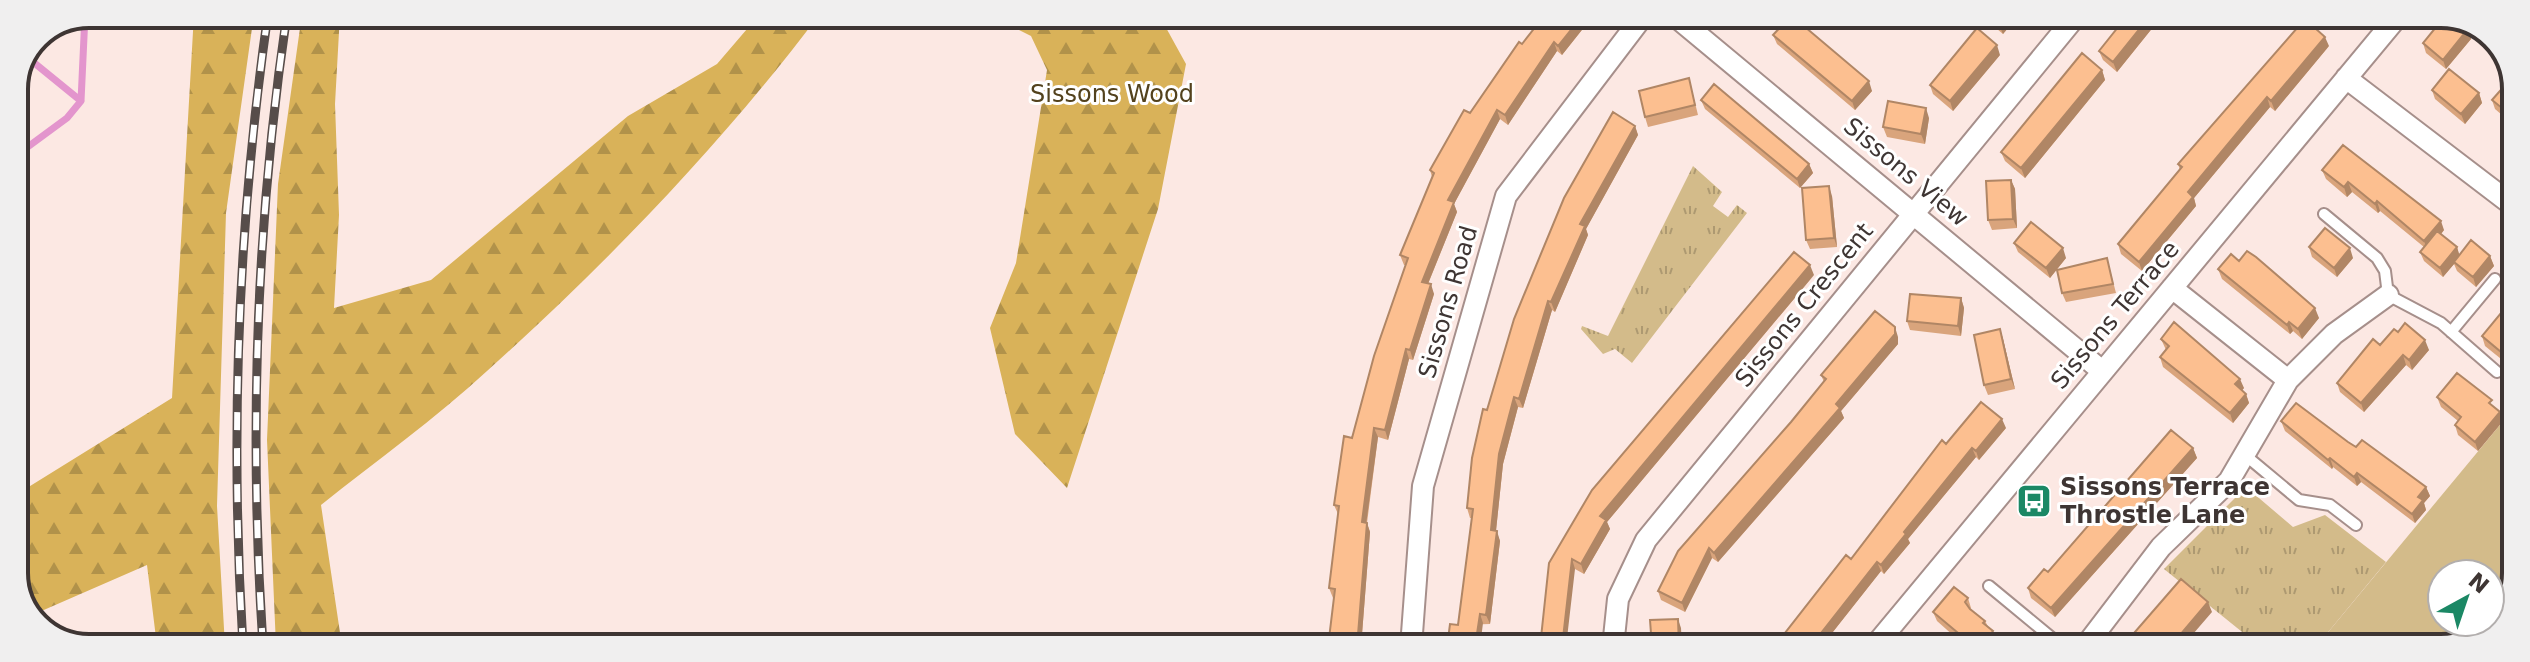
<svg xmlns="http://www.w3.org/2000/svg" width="2530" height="662" font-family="'DejaVu Sans',sans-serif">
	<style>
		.grass { fill: url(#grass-tufts) }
		.forest { fill: url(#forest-firs) }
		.park { fill: #d3bb8a; fill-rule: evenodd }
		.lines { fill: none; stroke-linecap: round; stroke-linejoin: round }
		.stream { stroke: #e395cd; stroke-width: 7 }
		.service-casing { stroke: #a68f8b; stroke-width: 14 }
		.minor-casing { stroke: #a68f8b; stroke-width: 24 }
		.service { stroke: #fff; stroke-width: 10 }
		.minor { stroke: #fff; stroke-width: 20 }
		.rail-casing { stroke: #574d4a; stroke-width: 9 }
		.rail { stroke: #fff; stroke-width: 6; stroke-dasharray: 18; stroke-linecap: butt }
		.wall { fill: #d9a47c }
		.shaded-wall { fill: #b08665 }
		.building { fill: #fcbf90; stroke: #b08665; stroke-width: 2 }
		.labels { text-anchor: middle; stroke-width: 6; stroke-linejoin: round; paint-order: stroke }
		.park-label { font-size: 24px; fill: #53421d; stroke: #fff }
		.street-label { font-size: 24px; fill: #3e3533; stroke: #fff }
		.poi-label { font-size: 24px; font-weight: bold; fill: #3e3533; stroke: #fff; text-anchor: start }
		.rim { fill: none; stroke: #3e3533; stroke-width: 4 }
	</style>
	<defs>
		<pattern id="grass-tufts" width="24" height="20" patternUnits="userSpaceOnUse" patternTransform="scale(2)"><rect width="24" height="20" fill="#d3bb8a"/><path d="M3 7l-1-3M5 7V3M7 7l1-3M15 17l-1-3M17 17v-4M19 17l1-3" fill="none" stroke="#ad9971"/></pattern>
		<pattern id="forest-firs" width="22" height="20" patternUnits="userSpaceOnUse" patternTransform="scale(2)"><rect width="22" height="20" fill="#d9b259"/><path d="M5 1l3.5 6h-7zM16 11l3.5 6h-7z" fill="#b1924a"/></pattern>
	</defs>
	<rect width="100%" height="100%" fill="#fce8e3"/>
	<path class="grass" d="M1693,166L1722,192L1713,206L1728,217L1737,205L1747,213L1632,363L1615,349L1603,354L1581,329L1582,326L1608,336Z
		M2246,487L2293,527L2325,515L2386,562L2315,648H2262L2164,569Z"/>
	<path class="forest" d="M194,14H254L226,213L217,506L225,646H157L147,565L30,616L15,583L14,496L172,398Z
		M302,14H340L335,104L339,215L334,308L431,280L628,116L717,64L759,15H819C722,144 607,263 487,371C435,419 376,461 321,505L342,646H276L267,440L278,184Z
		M989,15H1159L1186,64L1158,209L1067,488L1015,434L990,328L1016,263L1047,70L1031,36Z"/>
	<path class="park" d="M2514,408V592L2487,632L2442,648H2315ZM2442,574H2490V622H2442Z"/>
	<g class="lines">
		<path class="stream" d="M27,57L81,101
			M14,157L67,118L81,101L85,15"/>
		<g class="service-casing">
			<path id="service" d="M2324,214L2377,258L2385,271L2388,295L2441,323L2497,372
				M2451,332L2495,279
				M2245,455L2299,500L2330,505L2356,525
				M1989,586L2064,648"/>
		</g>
		<g class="minor-casing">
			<path id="minor" d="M1675,16L2102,371
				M2346,78L2515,207
				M2172,288L2288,380L2334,334L2388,295
				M1411,647L1423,486L1506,196L1643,16
				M1613,647L1618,599L1646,540L2076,16
				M1874,647L2398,16
				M2084,648L2161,547L2229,481L2288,380"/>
		</g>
		<use href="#service" class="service"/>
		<use href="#minor" class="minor"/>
		<g class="rail-casing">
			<path id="rail" d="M243,646C230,436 238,222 268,14
				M263,646C249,436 256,223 287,14"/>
		</g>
		<use href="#rail" class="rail"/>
	</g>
	<path class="wall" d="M1593,16L1562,55L1557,51L1508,125L1500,119L1454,204L1457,212L1428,284L1434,294L1413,360L1409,359L1388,440L1378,437L1367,523L1370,532L1361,647H1328L1334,598H1333L1329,588L1338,514L1334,505L1352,438L1406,265H1404L1400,255L1432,177L1430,170L1470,113L1522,44Z
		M1744,16H1792L1872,91L1855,110L1777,44L1773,35L1780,27L1745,19Z
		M1983,16H2018L2003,34L1984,18Z
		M2460,16L2474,25L2469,31L2471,39L2446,69L2426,53L2423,43Z
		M2154,26L2117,72L2103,60L2099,51Z
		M2329,46L2275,111L2270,107L2194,198L2196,206L2142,271L2121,254L2118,244L2180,170L2178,164Z
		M2000,55L1953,111L1933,94L1930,85Z
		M2102,70L2105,80L2025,178L2005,161L2001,152Z
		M1689,78L1698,115L1648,127L1645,117Z
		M2516,83V127L2495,109L2492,100Z
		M2432,90L2479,93L2482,103L2465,124L2435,99Z
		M1701,100L1809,164L1813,173L1800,188L1705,109Z
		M1929,118L1925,144L1887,137L1883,127Z
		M1635,126L1638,135L1586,229L1588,235L1555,312L1552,310L1523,408L1518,407L1503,464L1496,531L1500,541L1490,624L1458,625L1472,518H1470L1467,508L1487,410Z
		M2322,170L2444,230L2441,234L2457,247L2459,255L2490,256L2494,266L2476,287L2457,271L2454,264L2443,277L2424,261L2420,252L2424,247L2380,211L2378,213L2352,192L2347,197L2326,179Z
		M2011,180L2015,189L2017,228L1992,230L1988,220Z
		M1832,196L1837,247L1810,249L1806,240Z
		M2014,243L2066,258L2050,278L2018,252Z
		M2309,247L2353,258L2337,277L2312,257Z
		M2107,258L2116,293L2066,302L2062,293Z
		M2239,261L2319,318L2302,339L2293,331L2290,334L2222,279L2218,269Z
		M1814,275L1607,522L1610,529L1584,574L1575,569L1549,563Z
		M2515,296V362L2511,367L2485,346L2482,336Z
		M1961,298L1964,308L1961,336L1910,330L1907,321Z
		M2000,329L2003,339L2015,389L1988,395L1984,385Z
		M2398,332L2429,350L2412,370L2406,365L2364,412L2340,392L2337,383Z
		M1898,337V344L1841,411L1844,418L1718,562L1712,558L1685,612L1661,600L1658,591L1824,382L1821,375Z
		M2161,339L2244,388L2242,390L2246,394L2249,403L2233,423L2163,367L2160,357L2166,350Z
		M2437,397L2494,407L2503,421L2478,451L2458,435L2455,425L2458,421L2441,407Z
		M2281,421L2348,442L2426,487L2430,496L2424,503L2426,510L2415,523L2361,482L2357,486L2333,467L2332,469L2285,431Z
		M2006,428L1979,460L1976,457L1908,539L1910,543L1884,574L1881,571L1821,647H1774L1851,559L1946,444Z
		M2193,448L2197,458L2055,617L2031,598L2028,588Z
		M1968,598L1971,608L1970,609L1985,621L1996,641L2003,648H1959L1955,637L1937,621L1933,612Z"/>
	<path class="shaded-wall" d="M1582,16H1593L1562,55L1558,46Z
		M2007,16H2018L2003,34L1999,25Z
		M2150,16H2166L2154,26L2117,72L2113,62Z
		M2466,20L2474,25L2469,31L2471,39L2446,69L2443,60L2462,24Z
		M2325,37L2329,46L2275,111L2271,101Z
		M1554,42L1557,51L1508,125L1505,115Z
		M1997,45L2000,55L1953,111L1950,101Z
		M2102,70L2105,80L2025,178L2021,168Z
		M1869,81L1872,91L1855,110L1852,101Z
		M2479,93L2482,103L2465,124L2461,114Z
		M2267,97L2270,107L2194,198L2196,206L2142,271L2139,262L2188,192Z
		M1926,108L1929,118L1925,144L1921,134Z
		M1497,110L1500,119L1454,204L1457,212L1425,291L1422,282L1448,200Z
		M1635,126L1638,135L1586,229L1588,235L1555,312L1551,302L1580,224Z
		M1809,164L1813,173L1800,188L1797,179Z
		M2011,180L2015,189L2017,228L2013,219Z
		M2348,182L2352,192L2347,197L2344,187Z
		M1829,186L1832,196L1837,247L1834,238Z
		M2377,201L2380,211L2378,213L2375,204Z
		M2441,221L2444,230L2428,251L2424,241Z
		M2457,247L2460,257L2443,277L2440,268Z
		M2063,248L2066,258L2050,278L2046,268Z
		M2350,248L2353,258L2337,277L2334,268Z
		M2490,256L2494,266L2476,287L2473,277Z
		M1810,265L1814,275L1607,522L1610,529L1584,574L1581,564L1600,516Z
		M1431,284L1434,294L1413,360L1410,350Z
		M1961,298L1964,308L1961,336L1958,326Z
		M1548,301L1552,310L1523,408L1519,399Z
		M2315,308L2319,318L2302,339L2298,329Z
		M2289,322L2293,331L2290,334L2287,325Z
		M1895,327L1898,337V344L1841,411L1844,418L1718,562L1714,553L1836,404Z
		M2000,329L2003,339L2015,389L2011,379Z
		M2425,340L2429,350L2412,370L2409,360Z
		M2515,348V362L2511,367L2507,357Z
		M1406,349L1409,359L1388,440L1385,430Z
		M2403,355L2406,365L2364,412L2361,403Z
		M2240,379L2244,388L2239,394L2235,384Z
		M2246,394L2249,403L2233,423L2230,413Z
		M1514,397L1518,407L1503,464L1495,540L1491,530L1499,454Z
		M2500,412L2503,421L2478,451L2475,442Z
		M2002,419L2006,428L1979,460L1976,451Z
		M1374,428L1378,437L1365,532L1362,522Z
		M1972,448L1976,457L1908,539L1910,543L1884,574L1881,565L1904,532Z
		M2193,448L2197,458L2055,617L2051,608Z
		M2330,458L2333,467L2332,469L2328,460Z
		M2357,473L2361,482L2357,486L2354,477Z
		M2426,487L2430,496L2424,503L2426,510L2415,523L2412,514L2418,497Z
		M1367,523L1370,532L1361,647H1357Z
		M1497,531L1500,541L1490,624L1486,615Z
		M1709,548L1712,558L1685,612L1682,603Z
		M1572,559L1575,569L1566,647H1562Z
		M1877,562L1881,571L1821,647H1810Z
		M2208,602L2212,612L2181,648H2169Z
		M1480,614L1483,623L1480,647H1475Z
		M1678,619L1681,628L1682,647H1679Z"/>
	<path class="building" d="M1544,16H1582L1558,46L1554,42L1505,115L1497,110L1448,200L1454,202L1422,282L1431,284L1410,350L1406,349L1385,430L1374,428L1362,522L1367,523L1357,647H1328L1335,589L1329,588L1339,506L1334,505L1344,436L1352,438L1374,356L1408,258L1400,255L1434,173L1430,170L1464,110L1470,113L1519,42L1522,44Z
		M1768,16H1792L1869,81L1852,101L1773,35L1787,20Z
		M1989,16H2007L1999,25Z
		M2127,16H2150L2113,62L2099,51Z
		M2445,16H2460L2466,20L2462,24L2468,29L2443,60L2423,43Z
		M2305,19L2325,37L2271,101L2267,97L2188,192L2193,197L2139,262L2118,244L2182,167L2178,164Z
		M1977,28L1997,45L1950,101L1930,85Z
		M2082,53L2102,70L2021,168L2001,152Z
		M2449,69L2479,93L2461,114L2432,90Z
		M2513,76L2516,83V114L2513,117L2492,100Z
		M1689,78L1695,105L1645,117L1639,91Z
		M1714,84L1809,164L1797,179L1701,100Z
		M1888,101L1926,108L1921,134L1883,127Z
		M1613,112L1635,126L1580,224L1585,226L1551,302L1548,301L1519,399L1514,397L1499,454L1491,530L1497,531L1486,615L1480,614L1475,647H1447L1450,624L1458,625L1473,509L1467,508L1472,458L1483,409L1487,410L1514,319L1564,198Z
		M2343,145L2441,221L2424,241L2377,201L2375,204L2348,182L2344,187L2322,170Z
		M2011,180L2013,219L1988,220L1986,181Z
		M1829,186L1834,238L1806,240L1802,188Z
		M2031,222L2063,248L2046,268L2014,243Z
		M2325,228L2350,248L2334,268L2309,247Z
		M2437,231L2457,247L2440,268L2420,252Z
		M2471,240L2490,256L2473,277L2454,262Z
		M2247,251L2256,257L2315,308L2298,329L2289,322L2287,325L2218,269L2231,254L2239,261Z
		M1794,252L1810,265L1600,516L1606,520L1581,564L1572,559L1562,647H1540L1549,563L1592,490Z
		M2107,258L2113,284L2062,293L2057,270Z
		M1910,294L1961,298L1958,326L1907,321Z
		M2515,296V348L2507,357L2482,336Z
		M1875,311L1895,327V334L1836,404L1840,408L1714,553L1709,548L1682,603L1658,591L1678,551L1791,422L1826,379L1821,375Z
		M2174,322L2240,379L2235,384L2246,394L2230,413L2160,357L2169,346L2161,339Z
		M2405,323L2425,340L2409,360L2403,355L2361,403L2337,383L2373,339L2380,345L2394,329L2398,332Z
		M2000,329L2011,379L1984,385L1974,335Z
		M2457,373L2492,400L2489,403L2500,412L2475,442L2455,425L2461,417L2437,397Z
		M1981,402L2002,419L1976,451L1972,448L1904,532L1906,534L1881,565L1877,562L1810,647H1774L1846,555L1851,559L1942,440L1946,444Z
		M2296,403L2348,442L2356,447L2362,440L2426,487L2418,497L2423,500L2412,514L2357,473L2354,477L2330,458L2328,460L2281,421Z
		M2171,430L2193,448L2051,608L2028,588L2044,569L2048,572Z
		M2181,579L2208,602L2169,648H2121Z
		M1954,587L1968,598L1965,602L1970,609L1985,621L1983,623L1993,631L1990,635L2003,648H1967L1955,637L1958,633L1933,612Z
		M1678,619L1679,647H1652L1650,620Z"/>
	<defs>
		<g id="bus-square" transform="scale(1.8)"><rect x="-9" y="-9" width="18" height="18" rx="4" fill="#1b8865" stroke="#fff"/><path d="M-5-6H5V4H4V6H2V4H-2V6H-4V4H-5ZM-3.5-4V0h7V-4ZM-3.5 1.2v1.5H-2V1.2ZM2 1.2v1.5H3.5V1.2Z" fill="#fff"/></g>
	</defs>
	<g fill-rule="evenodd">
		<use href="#bus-square" x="2034" y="501"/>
	</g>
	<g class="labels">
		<g class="park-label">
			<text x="1112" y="102">Sissons Wood</text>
		</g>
		<g class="street-label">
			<text transform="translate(1906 172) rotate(40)" y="8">Sissons View</text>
			<text transform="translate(1448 302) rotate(-74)" y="8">Sissons Road</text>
			<text transform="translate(1804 305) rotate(-51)" y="8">Sissons Crescent</text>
			<text transform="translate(2115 315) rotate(-50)" y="8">Sissons Terrace</text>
		</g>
		<g class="poi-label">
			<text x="2060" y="495">Sissons Terrace<tspan x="2060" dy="28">Throstle Lane</tspan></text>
		</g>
	</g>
	<path d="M0 0H2530V662H0ZM89 28H2441A61 61 0 0 1 2502 89V573A61 61 0 0 1 2441 634H89A61 61 0 0 1 28 573V89A61 61 0 0 1 89 28Z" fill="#f0efef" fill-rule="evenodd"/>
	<path class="rim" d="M89 28H2441A61 61 0 0 1 2502 89V573A61 61 0 0 1 2441 634H89A61 61 0 0 1 28 573V89A61 61 0 0 1 89 28Z"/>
	<g transform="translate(2466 598) rotate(40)"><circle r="38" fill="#ffffff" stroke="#b2aead" stroke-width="2"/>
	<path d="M0-6L14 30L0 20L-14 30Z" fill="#1b8865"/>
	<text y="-12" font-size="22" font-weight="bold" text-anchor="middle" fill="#3e3533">N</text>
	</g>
</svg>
